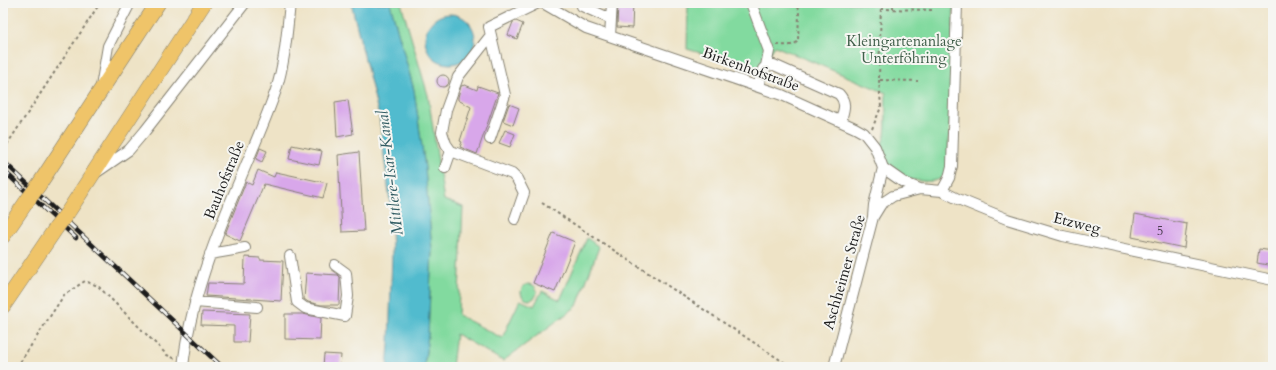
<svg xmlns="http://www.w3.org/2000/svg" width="1276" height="370" font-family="Cardo,serif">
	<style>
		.green { fill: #82da9f; stroke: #4f7b5e }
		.water { fill: #51bbce; stroke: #366c75 }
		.building { fill: #d8a7ea }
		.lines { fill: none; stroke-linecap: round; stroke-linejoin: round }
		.minor-casing { stroke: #858071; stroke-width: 12 }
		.highway-casing { stroke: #858071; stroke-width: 16 }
		.path { stroke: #858071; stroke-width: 2; stroke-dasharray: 3 3; stroke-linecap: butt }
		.minor { stroke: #fff; stroke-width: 10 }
		.highway { stroke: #efc469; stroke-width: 15 }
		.rail-casing { stroke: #1c1c1c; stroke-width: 4.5 }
		.rail { stroke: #f6f6f2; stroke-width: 3; stroke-dasharray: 9; stroke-linecap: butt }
		.highway-bridge-casing { stroke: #858071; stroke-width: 16; stroke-linecap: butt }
		.highway-bridge { stroke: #efc469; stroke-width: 15 }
		.labels { text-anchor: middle; stroke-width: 4; stroke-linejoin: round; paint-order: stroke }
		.number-label { font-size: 13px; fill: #4b3f50 }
		.park-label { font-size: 15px; fill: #405e4a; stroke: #f6f6f2 }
		.street-label { font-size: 15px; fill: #1c1c1c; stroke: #f6f6f2 }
		.water-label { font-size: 16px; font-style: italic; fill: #315c63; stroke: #f6f6f2 }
	</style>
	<rect width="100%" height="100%" fill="#f6f6f2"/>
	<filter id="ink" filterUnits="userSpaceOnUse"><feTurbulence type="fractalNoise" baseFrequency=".025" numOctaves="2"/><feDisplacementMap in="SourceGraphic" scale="8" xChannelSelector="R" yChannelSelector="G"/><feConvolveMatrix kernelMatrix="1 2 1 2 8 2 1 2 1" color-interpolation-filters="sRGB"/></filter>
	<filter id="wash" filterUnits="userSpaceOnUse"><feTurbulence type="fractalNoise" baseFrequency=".012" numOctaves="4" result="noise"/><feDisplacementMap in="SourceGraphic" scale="16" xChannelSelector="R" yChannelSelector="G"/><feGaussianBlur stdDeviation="0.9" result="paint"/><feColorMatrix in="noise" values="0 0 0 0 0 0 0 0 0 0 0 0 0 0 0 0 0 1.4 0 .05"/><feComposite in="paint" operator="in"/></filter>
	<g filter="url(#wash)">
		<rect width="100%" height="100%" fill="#eee3c6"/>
		<path class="green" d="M390,3H401L428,95L444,200L463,207L458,315L502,338L520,300L534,306L542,291L560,300L587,238L599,247L577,306L503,361L456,334L452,367H424L428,335L432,250L425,168L414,90Z
			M688,3H954L948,171C942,181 933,182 922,181C903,180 882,170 881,148C881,144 884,140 885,136C887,122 885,107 886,93L775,46L758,70L687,49Z
			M521 292a8 8 0 1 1 16 0a8 8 0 1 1-16 0Z"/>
		<path class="water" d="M351,3H390L414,90L425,168L432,250L428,335L424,367H387L389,345L392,254L391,210L379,116Z
			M425 39a25 25 0 1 1 50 0a25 25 0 1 1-50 0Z"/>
		<g id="blocks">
			<path class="building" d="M618,3H633L632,28L617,27Z
				M516,21L523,24L517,39L508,35L513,22Z
				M437 81a6 6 0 1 1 12 0a6 6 0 1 1-12 0Z
				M465,85L477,90L478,86L498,93L477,154L460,147L462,142L460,141L471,107L458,100V97L461,86Z
				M348,100L353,134L337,137L335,102Z
				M509,104L519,108L513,125L503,121Z
				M505,130L515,134L510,147L499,143Z
				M292,145L322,151L319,165L289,159Z
				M260,148L267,151L262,162L256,159Z
				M359,152L364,231L342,232L338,155Z
				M258,170L274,177L276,172L327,183L323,198L264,184L240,241L225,234L246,182L252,185Z
				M1135,214L1187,224L1184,248L1132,237Z
				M553,233L575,242L555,292L533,283Z
				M1259,249L1273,251V266L1257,263Z
				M245,257L260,258V260L283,261L281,301L206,296L208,283L244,284Z
				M306,273L338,275L340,277L339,305H321L308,302L304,299Z
				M202,312L250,314L248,342H234V326L201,325Z
				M285,314H303L321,318L320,340L285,339Z
				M324,354L341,355L340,367H323Z"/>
		</g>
	</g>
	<g filter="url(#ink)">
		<use href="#blocks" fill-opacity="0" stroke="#858071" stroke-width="1"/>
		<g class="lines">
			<g class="minor-casing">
				<path id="minor" d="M543,3L586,28L782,95L855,128L864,133L875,147L883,168L874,205L873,217
					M582,3V6L611,19
					M751,3L769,51L766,66
					M491,35L458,77L446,110L442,132L446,144L451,151L512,174L517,179L524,193L515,219
					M610,36L612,3
					M758,86L763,69L766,66L774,65L839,94C847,103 844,109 841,120
					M101,87L108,46L130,3
					M490,139L505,95L489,27L538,3
					M445,168L451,151
					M883,168L903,182L920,189L942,191L958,199L1007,219L1063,236L1273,280
					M97,172L129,150L145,131L245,3
					M942,191L949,178L952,166L957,3
					M210,254L245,248
					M290,256L297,302L305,308L345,316L348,296L346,273L335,265
					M195,302L257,307
					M183,367C190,301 215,238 241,177C253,148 266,119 276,90C285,62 287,32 290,3
					M834,367L873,217L881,204L893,196L920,189"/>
			</g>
			<g class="highway-casing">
				<path id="highway" d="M38,186L158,3
					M68,212L204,3
					M3,236L27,201
					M3,306L56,228"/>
			</g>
			<path class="path" d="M881,3L879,80L918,81
				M881,9L934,10
				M893,9V3
				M777,45C784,45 793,47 798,41L799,14L798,3
				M872,129L881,107L879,80
				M3,143L6,146L100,3
				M542,203L791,367
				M17,367L64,295L85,281L98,286L167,355L176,359"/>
			<use href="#minor" class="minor"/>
			<use href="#highway" class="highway"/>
			<g class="rail-casing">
				<path id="rail" d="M3,161L222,367
					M3,170L76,238"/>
			</g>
			<use href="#rail" class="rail"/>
			<g class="highway-bridge-casing">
				<path id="highway-bridge" d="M27,201L38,186
					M56,228L68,212"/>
			</g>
			<use href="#highway-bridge" class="highway-bridge"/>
		</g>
	</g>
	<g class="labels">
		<g class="number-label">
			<text x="1160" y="235">5</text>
		</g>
		<g class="park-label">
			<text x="904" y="46">Kleingartenanlage<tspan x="904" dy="17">Unterföhring</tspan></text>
		</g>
		<g class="street-label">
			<text transform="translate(751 69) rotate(20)" y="5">Birkenhofstraße</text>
			<text transform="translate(224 180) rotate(-68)" y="5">Bauhofstraße</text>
			<text transform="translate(1077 223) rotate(14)" y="5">Etzweg</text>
			<text transform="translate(844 272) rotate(-74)" y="5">Aschheimer Straße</text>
		</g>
		<g class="water-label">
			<text transform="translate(389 173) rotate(-97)" y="6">Mittlere-Isar-Kanal</text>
		</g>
	</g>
	<rect width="1276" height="370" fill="none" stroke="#f6f6f2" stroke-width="16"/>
</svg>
